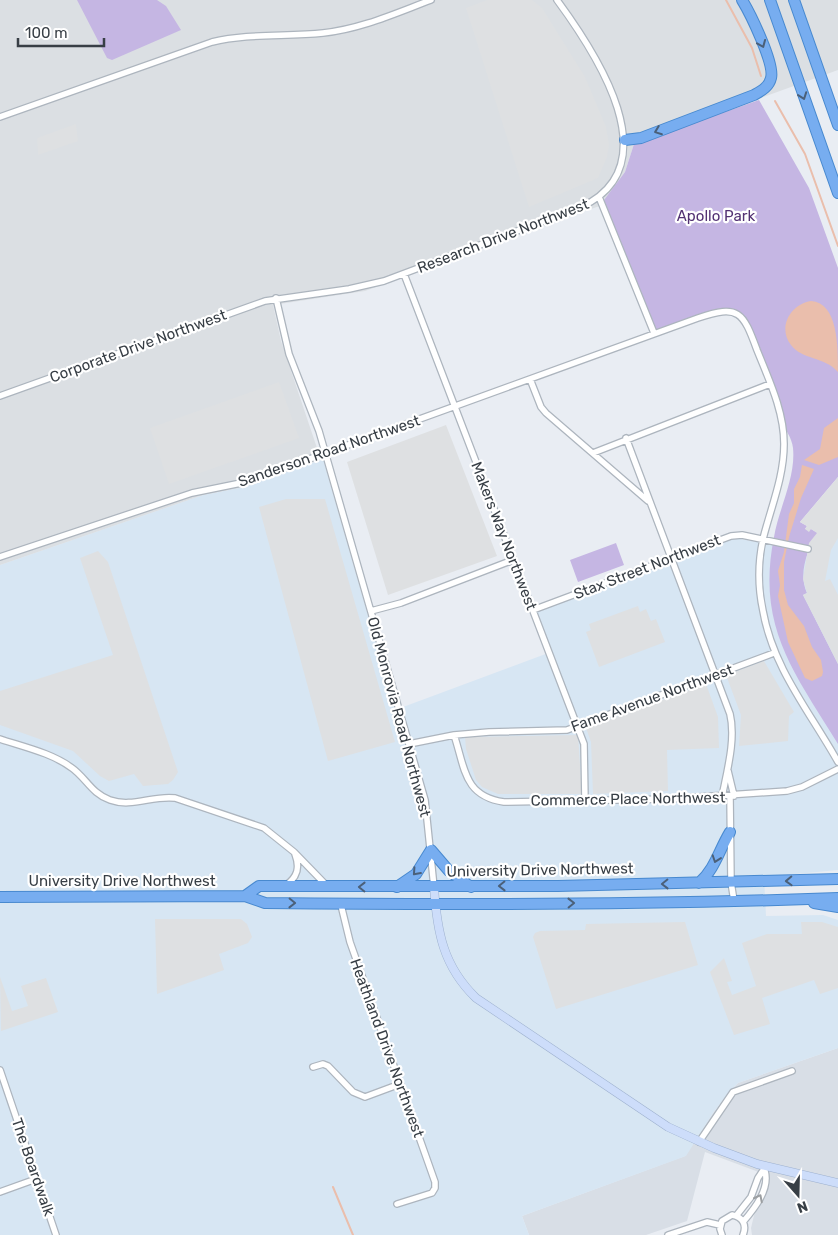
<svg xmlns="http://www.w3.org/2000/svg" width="838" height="1235" font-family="Rubik,sans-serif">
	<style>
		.residential { fill: #d8dee6 }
		.commercial { fill: #d7e6f3 }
		.industrial { fill: #dbdfe3 }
		.green { fill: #c5b6e3 }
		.parking { fill: #dee0e2 }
		.water { fill: #eabeac }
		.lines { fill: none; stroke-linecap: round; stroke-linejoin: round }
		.stream { stroke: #eabeac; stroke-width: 2 }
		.street-casing { stroke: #adb5be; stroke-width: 8 }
		.secondary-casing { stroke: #9db0ce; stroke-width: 9 }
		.highway-casing { stroke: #4889cf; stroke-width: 12 }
		.street { stroke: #fff; stroke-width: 5.5 }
		.secondary { stroke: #cdddfa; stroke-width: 8 }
		.highway { stroke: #77adf0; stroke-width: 10 }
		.oneway { stroke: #4b6079 }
		.oneway2 { stroke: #9c9fa2 }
		.labels { text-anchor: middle; stroke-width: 4.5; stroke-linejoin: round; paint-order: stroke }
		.park-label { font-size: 15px; fill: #523173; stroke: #fff }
		.street-label { font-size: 15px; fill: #383f46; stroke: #fff }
	</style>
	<rect width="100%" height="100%" fill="#e9edf3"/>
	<path class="residential" d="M838,1048V1235H752L751,1228L764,1174L705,1152L687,1221L646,1235H529L522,1216L685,1156L713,1113L729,1092L738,1083Z"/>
	<path class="commercial" d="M323,459L395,710L551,652L536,611L735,538L807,551L838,477V870L764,877L766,916L823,915L838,920V1048L738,1083L729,1092L713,1113L686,1156L522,1216L529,1235H0V565L203,495L244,487Z"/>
	<path class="industrial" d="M0,0H838V70L634,144L625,172L604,200L605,204L365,291L273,305L281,341L318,451L323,459L244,487L203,495L0,565Z"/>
	<path class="green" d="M77,0H157L166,6L181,30L112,60L107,58Z
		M759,100L809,188L838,268V477L800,522L807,526L805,529H811L818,533C807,550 798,574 807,593L803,595L838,664V744C794,672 756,627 774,537C779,508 796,477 793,448C792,438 785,429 781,420C769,387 757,353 745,320L728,311L654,333L604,200L625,172L634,144Z
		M616,543L624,565L578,582L570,560Z"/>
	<path class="parking" d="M487,0H532L542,8L585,77L606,127L609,144L607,157L598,178L529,207L466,8Z
		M76,124L78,141L38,155L37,138Z
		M279,382L299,438L169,484L150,428Z
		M446,425L497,556L388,595L347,462Z
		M838,477V538L831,550L825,581L830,579L838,595V664L803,595L807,593L803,579L809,543L817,533L811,529L809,532L805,529L807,526L800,522Z
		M286,499H325L395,742L328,761L259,507Z
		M98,551L108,562L178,772L173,780L168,784L143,786L134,774L109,781L100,776L73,751L0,725V691L113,655L80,558Z
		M638,606L640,612L646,609L651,621L656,619L665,642L599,667L586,632L591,630L589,624Z
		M764,661L794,712L789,716L788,741L739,746L741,715L726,675Z
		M706,684L718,717L719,748L667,750L668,791L593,794L591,742L586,728Z
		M578,735L582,794H498L482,787L476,780L466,749L465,737Z
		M155,919H241L247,924L252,937L248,943L219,954L224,970L157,994Z
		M685,922L698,965L556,1009L533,937L535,933L540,931L585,930L586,924Z
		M801,922H822L838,927V988L820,994L814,980L762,998L770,1024L734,1035L710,972L724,958L732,981L727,982L732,995L756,986L742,943L767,934H802Z
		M0,977L12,1011L28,1006L21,986L46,978L58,1012L1,1031Z"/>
	<path class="water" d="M811,301C838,303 838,346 838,372C824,356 802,360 791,345C777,327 791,304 811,301Z
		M838,418V457L819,465L804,460L820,449L824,428Z
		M802,465L814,469L801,498L789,537L784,562V590L788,605L804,626L812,647L821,660L823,672L822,676L812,681L805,678L788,642L778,596L780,585L778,571L784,552L789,514L794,503V489L800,477Z"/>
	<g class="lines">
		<path class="stream" d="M726,0L752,48L761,76
			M775,101L805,154L838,246
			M333,1187L353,1235"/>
		<g class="street-casing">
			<path id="street" d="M0,117L212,42C249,33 286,37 323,33C361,29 396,13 431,0
				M599,197L654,333
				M404,274L584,744L585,801
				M276,298L289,354L319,431L425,800L434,887
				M530,379L541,407L546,413L648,501
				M0,396L265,301L349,289L384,281L581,207C671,166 596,53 557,0
				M626,438L730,714C736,739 727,771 722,797
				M593,453L770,384
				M0,557L192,493L246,482L698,318C739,304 743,312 757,350C769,380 784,411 784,444C784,477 771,507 763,539C758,562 758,588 763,611C773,668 810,712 838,762
				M533,610L731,536L742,535L808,549
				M371,611L401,603L513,560
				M454,735C465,767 463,796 504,802L669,799L787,791L802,787L838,769
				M0,739C24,747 52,753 72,768C86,778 92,794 110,800C132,808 153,795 175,798L264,828L294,852L327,886
				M409,744L454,735L489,732L567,730L774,653
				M728,771L734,796
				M730,796L731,882L734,901
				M286,885C298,877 300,867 295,854
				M341,905L350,942L435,1182V1188L432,1193L397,1204
				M313,1067L323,1064L328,1066L353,1092L365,1097L400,1084
				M0,1070L56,1235
				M699,1142L733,1092L792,1071
				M0,1192L36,1179
				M736,1216L751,1197L758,1178L766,1166
				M743,1222C755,1208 770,1189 765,1171
				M668,1235L707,1222L720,1225
				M722,1235L720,1229L722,1221L732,1215C743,1217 747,1225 743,1235"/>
		</g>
		<g class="secondary-casing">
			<path id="secondary" d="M434,887C437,932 443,966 476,998L668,1127L714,1148L757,1164L838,1183"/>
		</g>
		<g class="highway-casing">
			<path id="highway" d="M770,0L838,193
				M794,0L838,125
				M625,140L641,138L754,95C761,91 769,87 771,78C775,64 750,13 742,0
				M699,883C715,869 719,850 730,832
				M397,887L416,874L431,850L449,871L471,887
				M245,896L259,886H558L838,879
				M0,897L245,896L265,903C456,905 647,905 838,898
				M814,903L838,907"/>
		</g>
		<use href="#street" class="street"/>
		<use href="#secondary" class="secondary"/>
		<use href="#highway" class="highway"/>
	</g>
	<defs><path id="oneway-chevron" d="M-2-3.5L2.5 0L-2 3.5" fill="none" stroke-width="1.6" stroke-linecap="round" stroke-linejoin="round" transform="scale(1.25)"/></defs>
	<g class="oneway">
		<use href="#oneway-chevron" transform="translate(762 44) rotate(67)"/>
		<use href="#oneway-chevron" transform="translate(803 96) rotate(70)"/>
		<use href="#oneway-chevron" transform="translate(658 131) rotate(159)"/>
		<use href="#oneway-chevron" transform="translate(716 859) rotate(109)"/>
		<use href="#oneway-chevron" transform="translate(416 872) rotate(132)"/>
		<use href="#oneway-chevron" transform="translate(789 881) rotate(178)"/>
		<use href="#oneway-chevron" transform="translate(665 884) rotate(179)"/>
		<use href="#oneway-chevron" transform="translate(502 886) rotate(179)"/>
		<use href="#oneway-chevron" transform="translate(362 887) rotate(-179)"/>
		<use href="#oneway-chevron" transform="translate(292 903) rotate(1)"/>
		<use href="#oneway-chevron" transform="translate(571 903) rotate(-1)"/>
	</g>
	<use class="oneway2" href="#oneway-chevron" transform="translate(759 1198) rotate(-63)"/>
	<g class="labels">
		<g class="park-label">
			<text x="716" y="221">Apollo Park</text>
		</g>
		<g class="street-label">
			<text transform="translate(503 236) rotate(-21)" y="5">Research Drive Northwest</text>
			<text transform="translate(138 346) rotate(-20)" y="5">Corporate Drive Northwest</text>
			<text transform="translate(329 451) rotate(-19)" y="5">Sanderson Road Northwest</text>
			<text transform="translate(504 536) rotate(69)" y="5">Makers Way Northwest</text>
			<text transform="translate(647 567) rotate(-21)" y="5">Stax Street Northwest</text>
			<text transform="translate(652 698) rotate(-20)" y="5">Fame Avenue Northwest</text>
			<text transform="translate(399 717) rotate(75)" y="5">Old Monrovia Road Northwest</text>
			<text transform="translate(628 799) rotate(-1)" y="5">Commerce Place Northwest</text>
			<text transform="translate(540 870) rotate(-1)" y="5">University Drive Northwest</text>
			<text x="122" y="886">University Drive Northwest</text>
			<text transform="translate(387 1048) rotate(70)" y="5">Heathland Drive Northwest</text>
			<text transform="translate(33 1167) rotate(71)" y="5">The Boardwalk</text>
		</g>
	</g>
	<g transform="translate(798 1195) rotate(160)" stroke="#ffffff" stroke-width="4" paint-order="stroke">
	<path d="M0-4L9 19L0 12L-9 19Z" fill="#383f46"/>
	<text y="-8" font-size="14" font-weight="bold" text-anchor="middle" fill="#383f46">N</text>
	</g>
	<path d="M18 38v8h86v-8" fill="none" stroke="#383f46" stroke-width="2.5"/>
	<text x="25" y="38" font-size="15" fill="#383f46" stroke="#ffffff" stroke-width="4" paint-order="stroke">100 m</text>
</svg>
